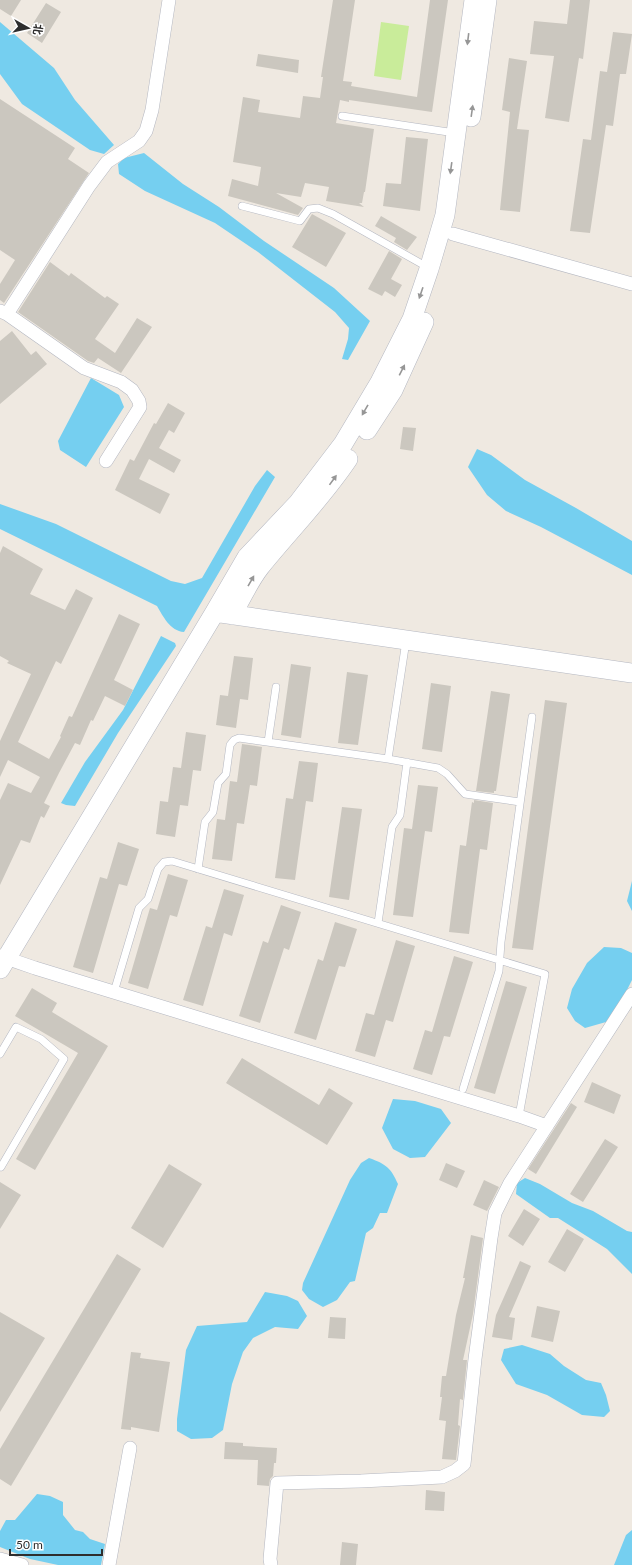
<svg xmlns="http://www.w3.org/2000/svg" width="632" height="1565" font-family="Lato,'Noto Sans SC',sans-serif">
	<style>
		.pitch { fill: #c9ec9a }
		.water { fill: #75cff0 }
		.building { fill: #cbc7bf }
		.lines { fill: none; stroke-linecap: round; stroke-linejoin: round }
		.lane-casing { stroke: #b4b7c1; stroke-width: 8 }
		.street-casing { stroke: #b4b7c1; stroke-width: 14 }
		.secondary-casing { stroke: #b4b7c1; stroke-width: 20 }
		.lane { stroke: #fff; stroke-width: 7 }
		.street { stroke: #fff; stroke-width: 13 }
		.secondary { stroke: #fff; stroke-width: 19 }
		.oneway { fill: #969696 }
	</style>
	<rect width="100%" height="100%" fill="#efe9e1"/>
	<path class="pitch" d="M381,22L409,26L401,80L374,76Z"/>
	<path class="water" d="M0,22L54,68L75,100L114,145L104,154L90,150L22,104L0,74Z
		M144,153L183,184L219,207L264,241L334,288L370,321L348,360L342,359L348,339L349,328L335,312L258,252L215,223L145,191L119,174L118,164L124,158Z
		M91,378L119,395L124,407L86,467L60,450L58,441Z
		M477,449L491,455L525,480L576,508L632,541V575L541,527L506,511L487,495L468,467Z
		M267,470L275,477L184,632C170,631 163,616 157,606L0,529V504L56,524L171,581L185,584L202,578L255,486Z
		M161,636L175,643L176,646L118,733L75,806L66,805L61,803L85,762L123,710Z
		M632,881V911L627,901Z
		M604,947L621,948L632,953V980L621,1002L606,1022L585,1028L575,1021L567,1008L572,989L587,963Z
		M393,1099L415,1101L441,1109L451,1123L425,1157L410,1158L393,1149L382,1128Z
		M369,1158C386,1164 391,1168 398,1184L387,1213H380L373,1228L366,1233L355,1281L350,1282L337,1300L323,1307L309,1299L302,1290L303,1283L350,1180L361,1163Z
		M525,1178L540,1184L572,1203L593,1211L627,1231L632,1232V1274L607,1249L558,1218H550L516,1194L517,1183Z
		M265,1292L287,1296L298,1301L307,1316L298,1329L275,1327L253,1338L243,1352L232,1384L223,1430L212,1438L191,1439L177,1431V1419L186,1350L197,1326L247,1322Z
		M522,1345L550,1354L564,1366L586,1380L601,1383L606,1395L610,1411L604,1417L582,1415L547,1395L516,1384L501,1360L504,1349Z
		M37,1494L50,1496L63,1502V1515L75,1530L83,1532L90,1539L105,1544L101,1565H58L30,1559L0,1547V1531L6,1520H15Z
		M632,1530V1565H614L626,1535Z"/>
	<path class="building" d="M0,0H21L11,16L0,9Z
		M333,0H355L343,81L352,82L351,86L417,97L430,0H448L432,112L349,100V102L340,100L336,123L374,129L365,192H364L362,203H359L364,207L326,201L329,187L305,183L301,197L276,193L303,208L298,215L228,196L232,179L258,186L261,167L233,162L243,97L260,100L258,112L300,118L303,96L320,98L323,77H321Z
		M570,0H590L583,59L579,58L569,122L545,118L554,56L530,54L534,21L567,24Z
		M46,3L61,12L42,43L27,33Z
		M613,32L632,34L626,74H620L613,126L606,125L590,233L570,231L583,139L591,140L600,71L607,72Z
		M258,54L299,60L298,73L256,66Z
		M509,58L527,61L517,129L529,130L520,212L500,210L510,112L502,110Z
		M0,99L75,148L68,159L89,173L4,303L0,300V284L15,260L0,250Z
		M406,137L428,139L420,211L383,206L386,183L401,184Z
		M312,214L346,233L326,267L292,247Z
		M381,216L417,237L407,250L394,242L396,238L375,226Z
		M389,251L402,259L391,279L402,285L395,297L385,291L382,296L368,289Z
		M50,262L69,276L71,273L105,298L107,296L119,304L95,339L115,353L137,318L152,327L121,373L98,358L94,363L88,361L18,312Z
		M12,331L31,355L36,351L47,364L0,404V341Z
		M168,403L185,413L174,433L169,430L159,448L181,460L174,473L149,459L139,479L170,494L160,514L115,490L130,459L134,461L154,423L156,424Z
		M403,427L416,428L413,451L400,449Z
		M3,546L43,569L30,594L65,610L76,589L93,598L61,664L56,661L18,742L49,759L61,737L60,736L69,716L72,717L119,614L140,624L114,680L133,690L125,706L105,696L93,721L91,720L80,745L75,743L59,773L44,803L50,806L44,818L41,816L30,843L21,840L0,885V800L8,783L31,793L40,777L8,760L0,777V741L31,674L7,663L9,661L0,656V553Z
		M234,656L253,658L248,700L240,699L236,728L216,725L220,695L228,696Z
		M291,664L311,667L301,738L281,735Z
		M347,672L368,675L358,745L338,743Z
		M431,683L451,686L442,752L422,749Z
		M491,691L510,694L496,791H494V793L476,791Z
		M545,700L567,703L533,950L512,948Z
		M186,732L206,735L201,771L193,770L188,806L180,805L175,837L156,834L160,801L168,802L173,767L181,768Z
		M242,744L262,747L257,786L250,785L244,824L237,823L232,861L212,859L217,819L225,820L230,781L237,782Z
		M299,761L318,763L313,802L306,801L295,880L275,878L286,798L293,799Z
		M418,785L438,787L432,832L425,831L413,917L393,915L404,828L412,829Z
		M474,800L493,803L487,850L480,849L469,934L449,932L460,845L466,846L472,802L474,803Z
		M342,807L362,809L349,900L329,897Z
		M118,842L139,849L127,886L119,884L93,973L73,967L100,877L107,879Z
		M168,874L188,880L177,917L170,915L148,989L128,983L150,908L157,910Z
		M224,889L244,895L232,936L224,933L203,1006L183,1000L206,926L212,928Z
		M281,905L301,912L289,950L284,948L260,1023L239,1016L263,941L268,943Z
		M335,922L357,929L345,967L339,966L316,1040L294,1033L318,959L323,961Z
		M396,940L415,946L393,1022L386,1020L375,1057L355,1051L366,1013L374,1015Z
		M454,956L473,962L450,1037L444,1036L432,1075L413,1069L425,1030L432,1032Z
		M506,981L527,987L495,1094L474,1088Z
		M32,988L57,1003L52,1012L108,1046L35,1170L16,1159L78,1053L15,1016Z
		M242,1058L319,1105L329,1088L353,1103L327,1145L226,1083Z
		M592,1082L621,1095L614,1114L584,1102Z
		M571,1103L577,1107L536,1174L528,1169Z
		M605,1139L618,1147L583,1202L570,1194Z
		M446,1163L465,1171L457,1188L439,1180Z
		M169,1164L202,1184L163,1248L131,1228Z
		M484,1180L499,1187L487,1211L473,1205Z
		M0,1182L21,1195L0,1229Z
		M524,1209L540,1219L523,1246L508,1236Z
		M567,1229L584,1239L565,1272L548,1262Z
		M471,1235L483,1238L473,1314L463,1360H467L463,1400L460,1399L458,1425L460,1426L456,1460L442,1459L446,1421L439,1420L442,1397H440L442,1376H446L456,1315L465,1278H463Z
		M117,1254L141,1269L11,1486L0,1479V1449Z
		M520,1261L531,1266L509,1317L515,1318L512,1340L492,1337L496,1315Z
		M537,1306L560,1311L553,1342L531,1337Z
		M0,1312L45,1338L0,1412Z
		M330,1317L346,1318L345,1339L328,1338Z
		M131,1352L141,1353L140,1358L170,1362L159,1432L131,1427V1430L121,1429Z
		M225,1442L243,1443V1446L277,1448L276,1463H274L273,1476L270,1479L269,1486L257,1485L258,1460L224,1459Z
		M426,1490L445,1492L444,1511L425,1510Z
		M342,1542L358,1544L356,1565H340Z"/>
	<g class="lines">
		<g class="lane-casing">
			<path id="lane" d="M342,116L455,133
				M242,206L300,221L309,209L318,208L333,214L429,268
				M406,641L388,759L438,768L447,774L465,794L520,802
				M268,742L276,687
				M198,869L205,822L213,812L218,783L226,774L230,745L234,740L239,738L388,759
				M378,923L392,827L400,815L407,762
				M114,992L139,908L148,899L158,869L164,862L172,861L545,974L519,1116
				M0,1054L16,1027L41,1039L64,1059L1,1167L0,1166
				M463,1089L499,971L501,942L532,717"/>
		</g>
		<g class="street-casing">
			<path id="street" d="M453,234L632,284
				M0,311L7,314L84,368L121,382L132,390L139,401L140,407L106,461
				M7,314L89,186L107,162L139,141L146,131L152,110L169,0
				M0,956L35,968L519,1116L547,1126
				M0,1559L22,1565
				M109,1565L130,1448
				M271,1565L270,1559L277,1483L361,1481L442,1477L455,1471L464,1464L475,1359L491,1238L495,1213L510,1183L632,994"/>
		</g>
		<g class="secondary-casing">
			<path id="secondary" d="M471,117L487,0
				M367,430L393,390L424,322
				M221,613L632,673
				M232,615C241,599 249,581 260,567C289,531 322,498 348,459
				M0,969L215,612L247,557L298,503L343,444L380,382L412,319L429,269L445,215L474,0"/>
		</g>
		<use href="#lane" class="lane"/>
		<use href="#street" class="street"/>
		<use href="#secondary" class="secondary"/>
	</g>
	<defs><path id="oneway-solid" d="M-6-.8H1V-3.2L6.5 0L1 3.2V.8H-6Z"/></defs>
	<g class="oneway">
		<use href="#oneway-solid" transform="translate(468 39) rotate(97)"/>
		<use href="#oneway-solid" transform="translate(472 111) rotate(-82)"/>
		<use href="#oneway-solid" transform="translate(451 168) rotate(98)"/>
		<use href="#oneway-solid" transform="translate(421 293) rotate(109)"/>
		<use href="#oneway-solid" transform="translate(402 370) rotate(-63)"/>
		<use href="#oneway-solid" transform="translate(365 410) rotate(120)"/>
		<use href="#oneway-solid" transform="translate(333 480) rotate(-54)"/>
		<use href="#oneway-solid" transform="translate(251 581) rotate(-60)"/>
	</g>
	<g transform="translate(28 28) rotate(98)" stroke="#ffffff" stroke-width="3" paint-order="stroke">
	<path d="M0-3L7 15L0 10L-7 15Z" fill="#2e2e2e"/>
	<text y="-6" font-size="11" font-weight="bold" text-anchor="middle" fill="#2e2e2e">北</text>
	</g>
	<path d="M10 1549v6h92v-6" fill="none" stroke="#2e2e2e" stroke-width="2"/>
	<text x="16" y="1549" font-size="12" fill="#2e2e2e" stroke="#ffffff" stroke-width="3" paint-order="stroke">50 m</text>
</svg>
